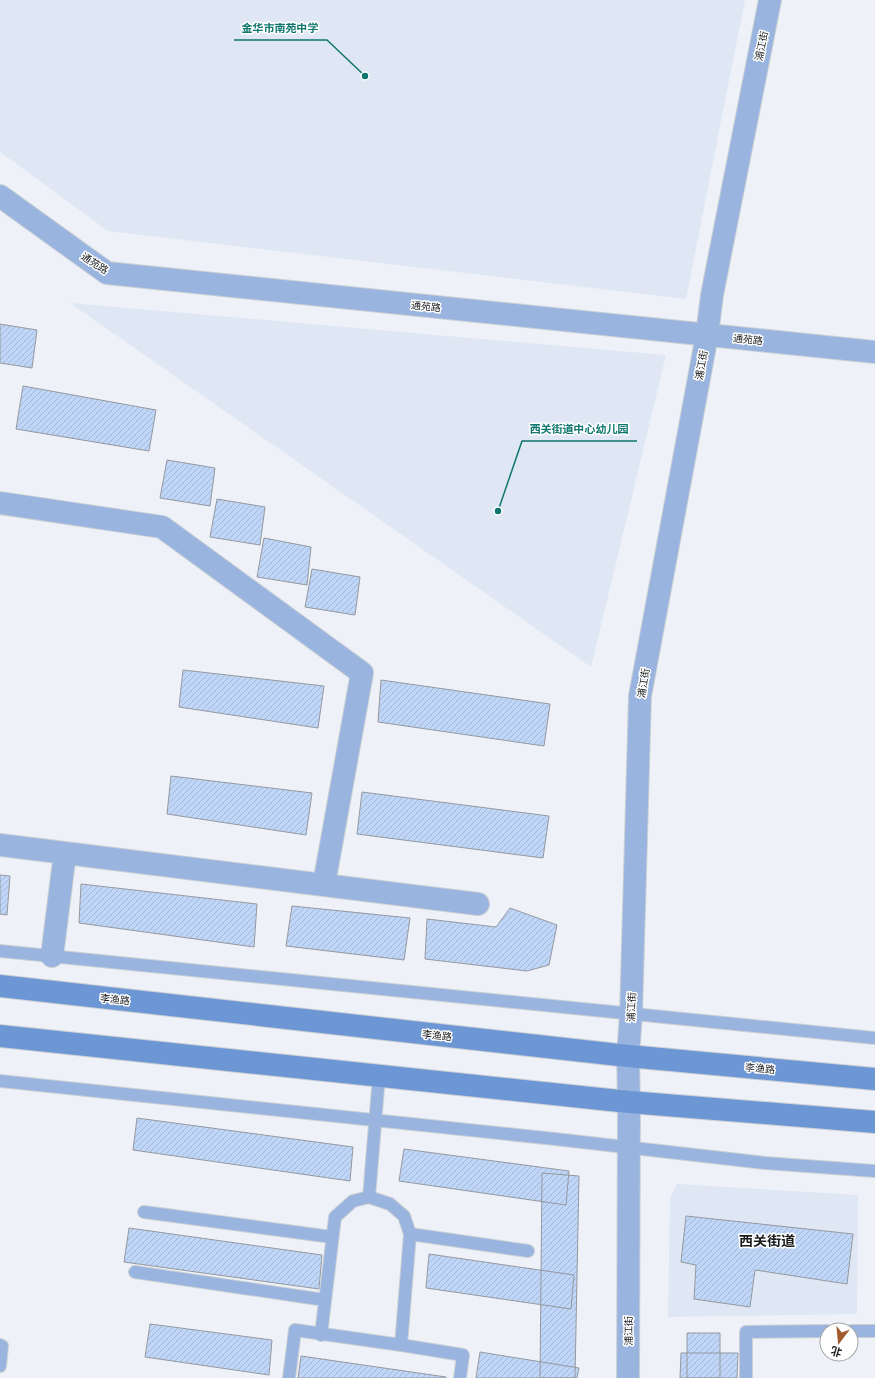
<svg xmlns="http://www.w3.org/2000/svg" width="875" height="1378" font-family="Figtree,'Noto Sans SC',sans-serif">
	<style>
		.built { fill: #dfe7f4 }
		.building { fill: url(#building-hatch); stroke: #95999e }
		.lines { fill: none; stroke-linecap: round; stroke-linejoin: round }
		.service-casing { stroke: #ccd0d5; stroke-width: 14 }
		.minor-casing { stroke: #ccd0d5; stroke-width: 24 }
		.tertiary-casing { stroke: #ccd0d5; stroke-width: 24 }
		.secondary-casing { stroke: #ccd0d5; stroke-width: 24 }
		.service { stroke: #99b5df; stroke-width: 12 }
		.minor { stroke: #99b5df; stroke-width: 22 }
		.tertiary { stroke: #99b5df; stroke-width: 22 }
		.secondary { stroke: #6d97d4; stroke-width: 22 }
		.labels { text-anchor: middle; stroke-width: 3; stroke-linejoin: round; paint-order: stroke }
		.street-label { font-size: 10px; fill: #191b1d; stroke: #fff }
		.district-label { font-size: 14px; font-weight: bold; fill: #191b1d; stroke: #fff }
		.leader { fill: none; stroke: #0f766e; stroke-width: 1.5 }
		.callout-dot { fill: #0f766e; stroke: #fff; stroke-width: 1.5 }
		.callout-label { font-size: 11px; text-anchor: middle; font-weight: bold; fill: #0f766e; stroke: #fff; stroke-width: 3; stroke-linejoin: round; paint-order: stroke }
	</style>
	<defs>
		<pattern id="building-hatch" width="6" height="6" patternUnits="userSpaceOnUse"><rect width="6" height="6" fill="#bfd6f9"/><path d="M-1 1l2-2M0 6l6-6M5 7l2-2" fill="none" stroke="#a4b7d5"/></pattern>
	</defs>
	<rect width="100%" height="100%" fill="#eef2f8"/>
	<path class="built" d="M0,0H745L686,299L108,231L0,152Z
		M70,303L666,355L591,667Z
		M677,1184L858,1195L857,1314L668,1317L670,1198Z"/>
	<path class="building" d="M0,324L37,330L32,368L0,363Z
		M23,386L156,410L149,451L16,429Z
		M167,460L215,468L210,506L160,498Z
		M217,499L265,507L260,545L210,537Z
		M264,538L311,547L307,585L257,577Z
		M312,569L360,577L355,615L305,607Z
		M183,670L324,686L318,728L179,707Z
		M381,680L550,704L544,746L378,722Z
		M171,776L312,793L306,835L167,814Z
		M362,792L549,816L543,858L357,834Z
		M0,875L10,876L7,915L0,914Z
		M81,884L257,904L254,947L79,923Z
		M292,906L410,918L404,960L286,946Z
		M510,908L557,925L549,965L527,971L425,959L427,919L496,927Z
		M137,1118L353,1147L350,1181L133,1150Z
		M404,1149L569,1171L566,1205L399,1181Z
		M542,1173L579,1176L575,1378H540Z
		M686,1216L853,1234L847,1284L755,1270L750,1307L694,1299L696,1265L681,1262Z
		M129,1228L322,1255L319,1289L124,1262Z
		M429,1254L574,1275L571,1309L426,1288Z
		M150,1324L272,1340L269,1375L145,1357Z
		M687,1333H720V1378H687Z
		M480,1352L579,1368L577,1378H476Z
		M681,1353H738L737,1378H680Z
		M301,1356L446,1377V1378H298Z"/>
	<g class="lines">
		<g class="service-casing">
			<path id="service" d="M0,951L875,1038
				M0,1081L555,1139L765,1163L875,1171
				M369,1197L379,1076
				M144,1212L332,1237
				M410,1234L528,1251
				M135,1272L325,1300
				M851,1331H875
				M321,1335L335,1217L353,1201L369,1197L390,1204L404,1216L410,1234L401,1345
				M0,1345L2,1346L0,1366
				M289,1378L295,1330L401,1345L463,1355L460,1378
				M746,1378V1332L827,1331"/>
		</g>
		<g class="minor-casing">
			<path id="minor" d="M0,503L162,527L362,673L324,884
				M0,845L478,904
				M52,956L65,853"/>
		</g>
		<g class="tertiary-casing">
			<path id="tertiary" d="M0,196L107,273L875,352
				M628,1378L629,1102L628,1056L631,1014L640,696L707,335L712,295L770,0"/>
		</g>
		<g class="secondary-casing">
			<path id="secondary" d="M0,986L628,1056L875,1079
				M0,1036L629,1102L875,1122"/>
		</g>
		<use href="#service" class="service"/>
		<use href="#minor" class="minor"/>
		<use href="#tertiary" class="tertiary"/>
		<use href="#secondary" class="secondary"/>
	</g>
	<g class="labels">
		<g class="street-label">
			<text transform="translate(761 46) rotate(-79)" y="4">浦江街</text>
			<text transform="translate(95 263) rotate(33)" y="4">通苑路</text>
			<text transform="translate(426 306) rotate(6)" y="4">通苑路</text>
			<text transform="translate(748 339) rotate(6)" y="4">通苑路</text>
			<text transform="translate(701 365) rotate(-80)" y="4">浦江街</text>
			<text transform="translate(643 683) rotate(-81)" y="4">浦江街</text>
			<text transform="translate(115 999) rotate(6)" y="4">李渔路</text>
			<text transform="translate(631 1007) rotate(-88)" y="4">浦江街</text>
			<text transform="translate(437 1035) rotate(6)" y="4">李渔路</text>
			<text transform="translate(760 1068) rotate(5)" y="4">李渔路</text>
			<text transform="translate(628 1331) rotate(-90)" y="4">浦江街</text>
		</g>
		<g class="district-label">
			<text x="767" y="1246">西关街道</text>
		</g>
	</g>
	<path class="leader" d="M365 76L327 40H234M498 511L522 441H637"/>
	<g class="callout-dot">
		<circle cx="365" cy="76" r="4"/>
		<circle cx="498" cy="511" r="4"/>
	</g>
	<g class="callout-label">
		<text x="280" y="32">金华市南苑中学</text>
		<text x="579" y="433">西关街道中心幼儿园</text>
	</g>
	<g transform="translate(839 1342) rotate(196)"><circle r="19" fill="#ffffff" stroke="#a3a4a5"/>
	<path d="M0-3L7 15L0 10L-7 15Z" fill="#9f5a2d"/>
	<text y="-6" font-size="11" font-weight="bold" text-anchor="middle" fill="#191b1d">北</text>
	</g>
</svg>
